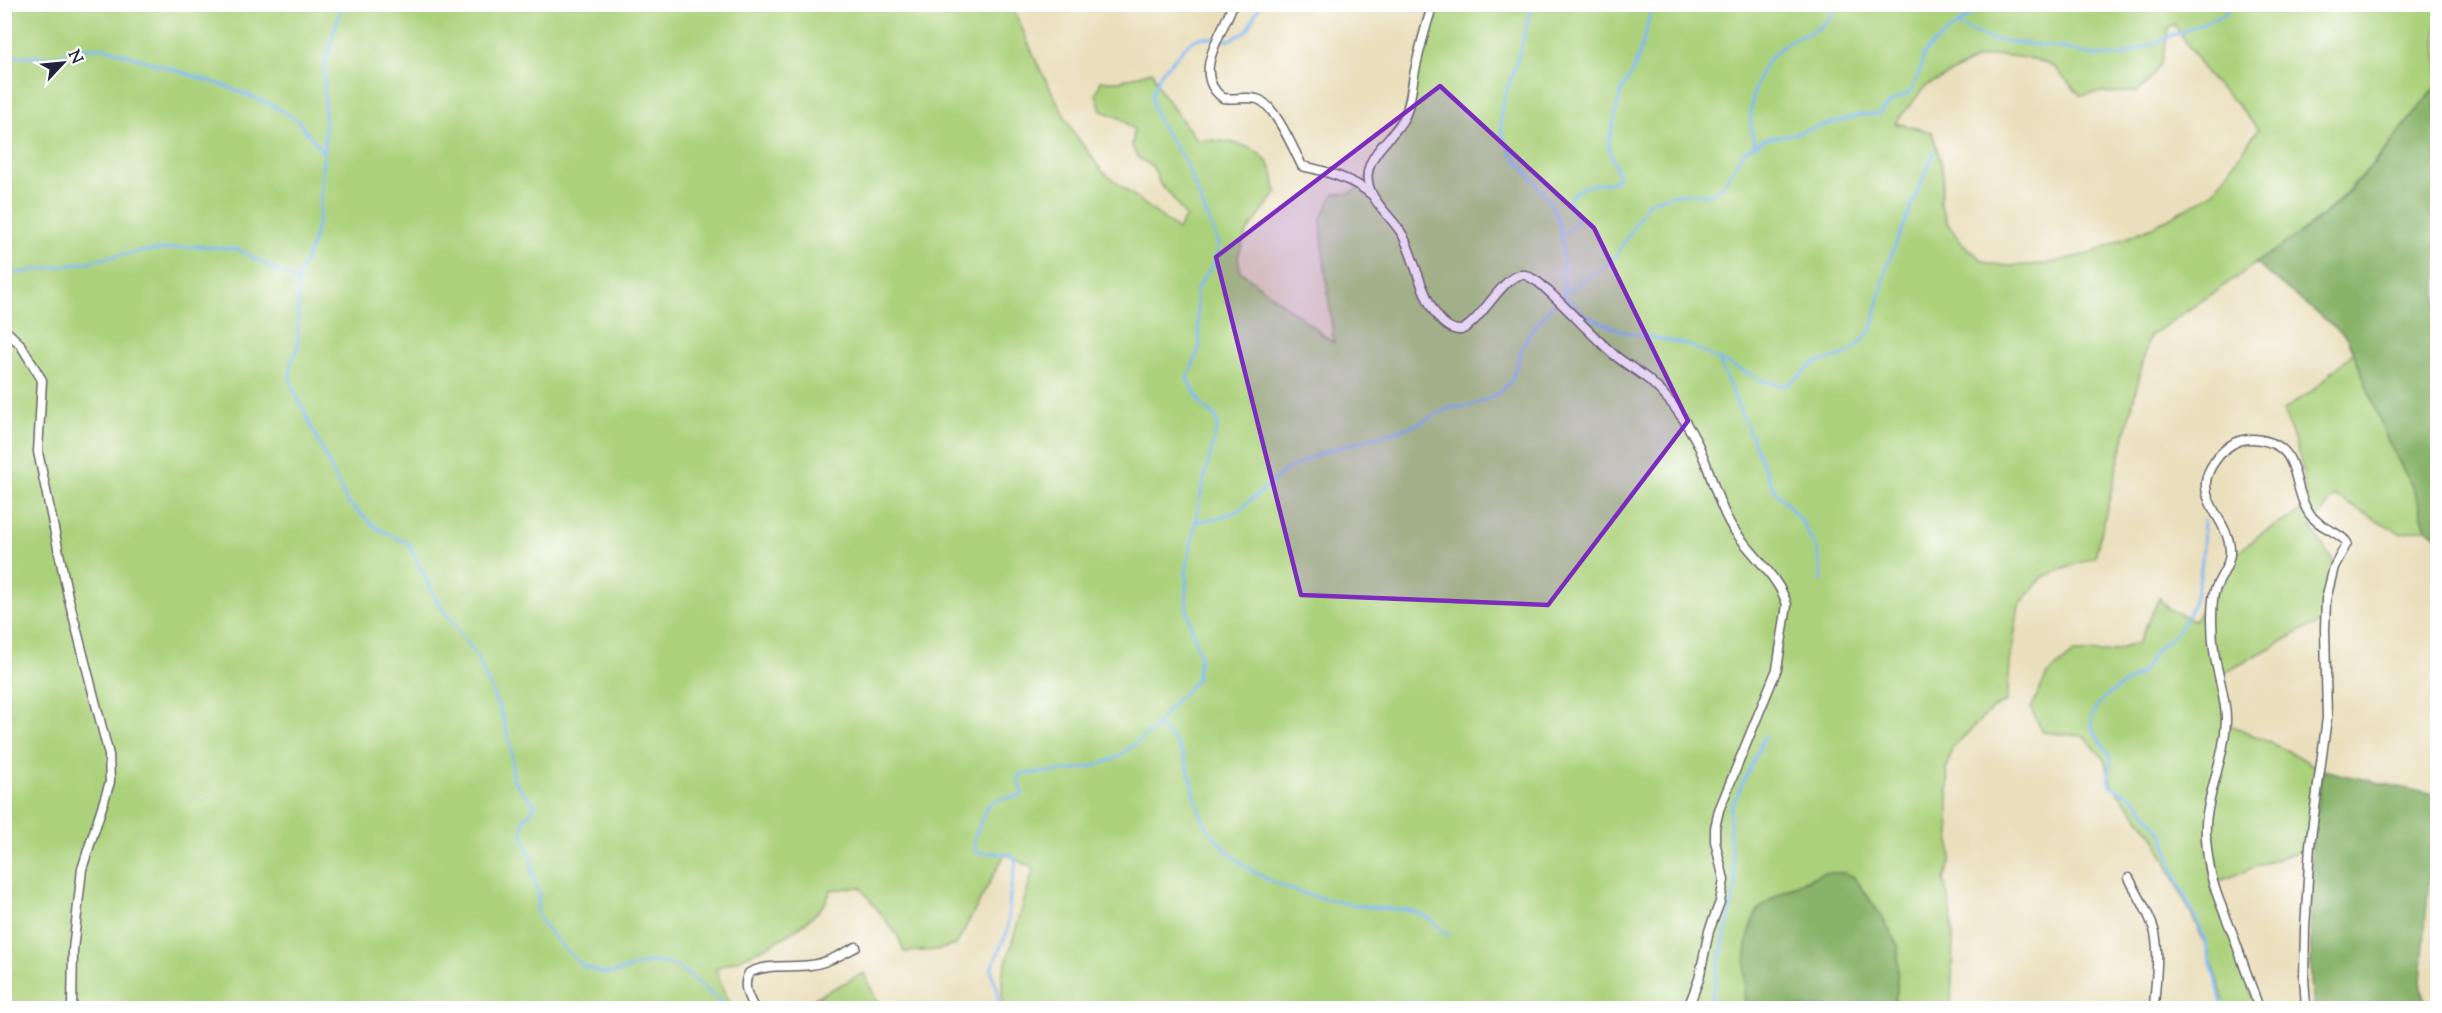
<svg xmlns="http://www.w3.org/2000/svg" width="2442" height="1013" font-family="'Sorts Mill Goudy',serif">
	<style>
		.green { fill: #acd17b; stroke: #677a5b; stroke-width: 1.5; fill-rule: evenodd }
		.forest { fill: #89b36b; stroke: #566a53; stroke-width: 1.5 }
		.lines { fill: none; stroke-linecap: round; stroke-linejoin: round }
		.stream { stroke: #82baf2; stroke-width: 3 }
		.minor-casing { stroke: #686468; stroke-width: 11 }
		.minor { stroke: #fff; stroke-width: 8 }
		.marked { fill: #7b2cbf; fill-opacity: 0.2; stroke: #7b2cbf; stroke-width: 4.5; stroke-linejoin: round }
	</style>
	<rect width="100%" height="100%" fill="#fff"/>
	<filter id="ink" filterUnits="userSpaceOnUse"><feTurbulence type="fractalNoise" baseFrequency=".0167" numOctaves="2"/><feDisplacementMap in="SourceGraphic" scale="12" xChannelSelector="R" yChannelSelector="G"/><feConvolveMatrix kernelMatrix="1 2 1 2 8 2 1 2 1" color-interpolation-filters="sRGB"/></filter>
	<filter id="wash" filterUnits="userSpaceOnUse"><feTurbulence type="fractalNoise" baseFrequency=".008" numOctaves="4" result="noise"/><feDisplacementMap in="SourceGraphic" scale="24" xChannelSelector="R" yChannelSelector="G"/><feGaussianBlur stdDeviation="1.35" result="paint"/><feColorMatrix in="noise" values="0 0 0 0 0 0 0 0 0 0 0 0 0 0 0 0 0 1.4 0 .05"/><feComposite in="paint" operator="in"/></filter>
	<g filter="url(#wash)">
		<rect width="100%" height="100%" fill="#eadfbc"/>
		<path class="green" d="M5,5H1012L1036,61L1072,130L1102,171L1178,230L1186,217L1170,194L1160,184L1153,167L1137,157L1132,146L1134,130L1120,118L1101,111L1096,94L1101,81H1120L1152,71L1161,92L1197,140C1223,140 1264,142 1273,174C1275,180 1275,187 1276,193L1246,234L1238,256L1240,271L1334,343L1323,252L1321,218L1334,194L1350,193L1360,188L1401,127L1432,5H2437V85L2381,155L2332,207L2295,237L2149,337L2095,557L2043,577L2019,605L2010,663L2007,702L1993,708L1952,748L1947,768L1951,859L1944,881L1951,910L1953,936L1951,1008H1892L1897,992L1898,946L1882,917L1855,878L1823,873L1792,886L1758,910L1744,993L1746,1008H1002V976L1034,868L1005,854L956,945L937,950L904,952L898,936L860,887L831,890C828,896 826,903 822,907C798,934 750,956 716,968L725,995L734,1008H5ZM2174,24L2210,79L2236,103L2258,129L2213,193L2157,225L2088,254L2046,264L2009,266L1991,264L1981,259L1961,242L1947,222L1940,203L1943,179L1942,166L1932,132L1895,123L1926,86L1979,58L2001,55L2034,59L2054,67L2081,96L2093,93L2138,92C2160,72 2165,57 2168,28Z
			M2354,352L2387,439L2416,494L2426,529L2400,533L2334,496L2311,528L2335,564L2324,621L2299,632L2219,676L2226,723L2286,750L2322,770L2313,847L2270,861L2215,883L2245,968L2254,1008H2221L2223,998L2208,950L2154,836L2112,785L2104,759L2084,736L2043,732L2031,708L2047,675L2074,653L2110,652L2138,643L2159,598L2168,609L2194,620L2223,584L2235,554L2262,533L2303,511C2310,478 2295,441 2283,410L2312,391Z
			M864,973L880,1008H795Z"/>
		<path class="forest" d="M2437,85V535L2426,529L2416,494L2387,439L2348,338L2255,263C2282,246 2309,228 2333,207C2372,171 2404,126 2437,85Z
			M2322,770L2435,795L2421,982L2426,1008H2314L2311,982V858Z
			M1823,873H1847L1855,878L1882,917L1898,946L1897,992L1892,1008H1746C1743,985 1744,930 1758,911C1767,897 1807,880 1823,873Z"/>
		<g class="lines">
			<path class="stream" d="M342,4L324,67L325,135L319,218L312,245L298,278V347L291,364L290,378L294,390L347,502L377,528L408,543L437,601L477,657L502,715L512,751L513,779L521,790L536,805L523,821V836L532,858V875L539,893L537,912L541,922L567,951L583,966L602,973H613L650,962L672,964L685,972L728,1008
				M1534,4C1524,23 1524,42 1517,61C1510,85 1492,115 1505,141C1519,169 1547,189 1558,220C1565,243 1562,270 1564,293
				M1957,25L1989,39L2062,48L2098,56H2122L2224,15L2233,4
				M4,56L55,57L86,48H106L228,87L274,106L297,120L323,152
				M1755,145C1745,111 1754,64 1786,44C1806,31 1830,31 1835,4
				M1562,236L1574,225L1577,219L1569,201C1577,183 1597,185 1613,182L1619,176L1608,145L1621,92L1633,71L1644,40L1652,4
				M4,275L83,263L135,252L200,246L237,249L298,282
				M1562,294L1584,314L1609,326L1629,333L1686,344L1764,381L1780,385H1788L1815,363L1843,356L1852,351L1872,329L1887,265L1934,152
				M1720,363L1773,488L1801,520L1818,552L1822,581
				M1197,521L1219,518L1239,510L1286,470L1321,453L1413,426L1450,408L1471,406L1496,395L1511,381L1516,369L1522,347L1531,331L1562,294L1598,272L1616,256L1648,203L1663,197L1680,194H1712L1726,181L1743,152L1765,139L1796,133L1861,115L1879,114L1891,102L1911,92L1920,71L1924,54L1932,45L1984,4
				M2204,521C2203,559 2202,603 2175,634C2169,641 2160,645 2155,652C2149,660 2146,668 2139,674C2123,686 2097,697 2092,717C2089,733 2105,744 2111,758L2108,781L2110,786L2135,798L2164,836L2174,872L2204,937L2223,1008
				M1157,726C1193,748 1188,783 1202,817C1211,837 1227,852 1244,865C1281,893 1334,902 1378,908C1394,910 1409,908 1423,915C1433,920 1440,929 1448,935
				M998,1008V991L992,974V967L1008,930L1010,893L1016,861L1010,854L975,852L974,839L987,806L999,799L1020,796L1023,793L1018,778L1021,774L1074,770L1097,765L1116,758L1153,730L1175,701L1196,681L1200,658L1187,609L1186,572L1203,483L1218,424L1215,416L1203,406L1187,379L1200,347L1196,291C1205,271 1217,270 1218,243L1185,161L1158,121L1152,103V94L1161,73L1189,43L1202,37L1229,40L1244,33L1249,28L1260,4
				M1709,1008L1736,887L1730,841V810L1765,736"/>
		</g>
	</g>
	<g filter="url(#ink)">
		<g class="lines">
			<g class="minor-casing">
				<path id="minor" d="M1233,4C1223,33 1190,74 1223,98C1234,100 1246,96 1257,99C1274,103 1294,150 1302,166C1326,171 1354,179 1372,195
					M1433,4C1425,28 1419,51 1414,75C1412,87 1411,99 1407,111C1400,133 1372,148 1368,172C1364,197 1390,214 1402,234C1416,257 1427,331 1461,330C1483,321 1505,270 1525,275C1529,276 1534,280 1538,282C1563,303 1585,329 1610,351C1622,363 1638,370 1650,381C1667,396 1682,415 1693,435C1710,464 1714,498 1732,527C1748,551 1780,578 1787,605L1777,669L1719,810L1715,828V841L1724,880L1720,902L1709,931L1699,979L1688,1008
					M4,329L20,344L42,380L38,452L68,596L109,755L110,782L82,869L73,950L72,1008
					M2129,878C2138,896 2150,914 2155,933C2160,957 2155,985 2154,1008
					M754,1008C748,997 742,985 749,973C767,963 791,968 811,965C827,963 842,954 856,947
					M2259,1008C2250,983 2241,957 2232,932C2223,910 2212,886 2209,863C2206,846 2204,826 2208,809C2213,779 2225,752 2226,720C2226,699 2219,679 2215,658C2212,639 2211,619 2213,599C2214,582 2229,571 2230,554C2232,527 2204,508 2206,482C2207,469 2220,452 2231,445C2240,439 2250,438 2261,440C2301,447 2291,481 2307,510C2317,528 2341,532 2347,543L2334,567L2326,599L2325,629L2327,718L2310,845L2305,929L2304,977L2306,1008"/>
			</g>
			<use href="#minor" class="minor"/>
		</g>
	</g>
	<path class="marked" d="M1440,86L1594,228L1688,421L1548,605L1301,595L1216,257Z"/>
	<rect width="2442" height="1013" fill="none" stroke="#fff" stroke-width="24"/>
	<g transform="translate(63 63) rotate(64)" stroke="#ffffff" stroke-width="4.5" paint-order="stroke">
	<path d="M0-4.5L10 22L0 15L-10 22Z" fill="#22223b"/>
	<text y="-9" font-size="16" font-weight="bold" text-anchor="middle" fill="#22223b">N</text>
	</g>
</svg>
